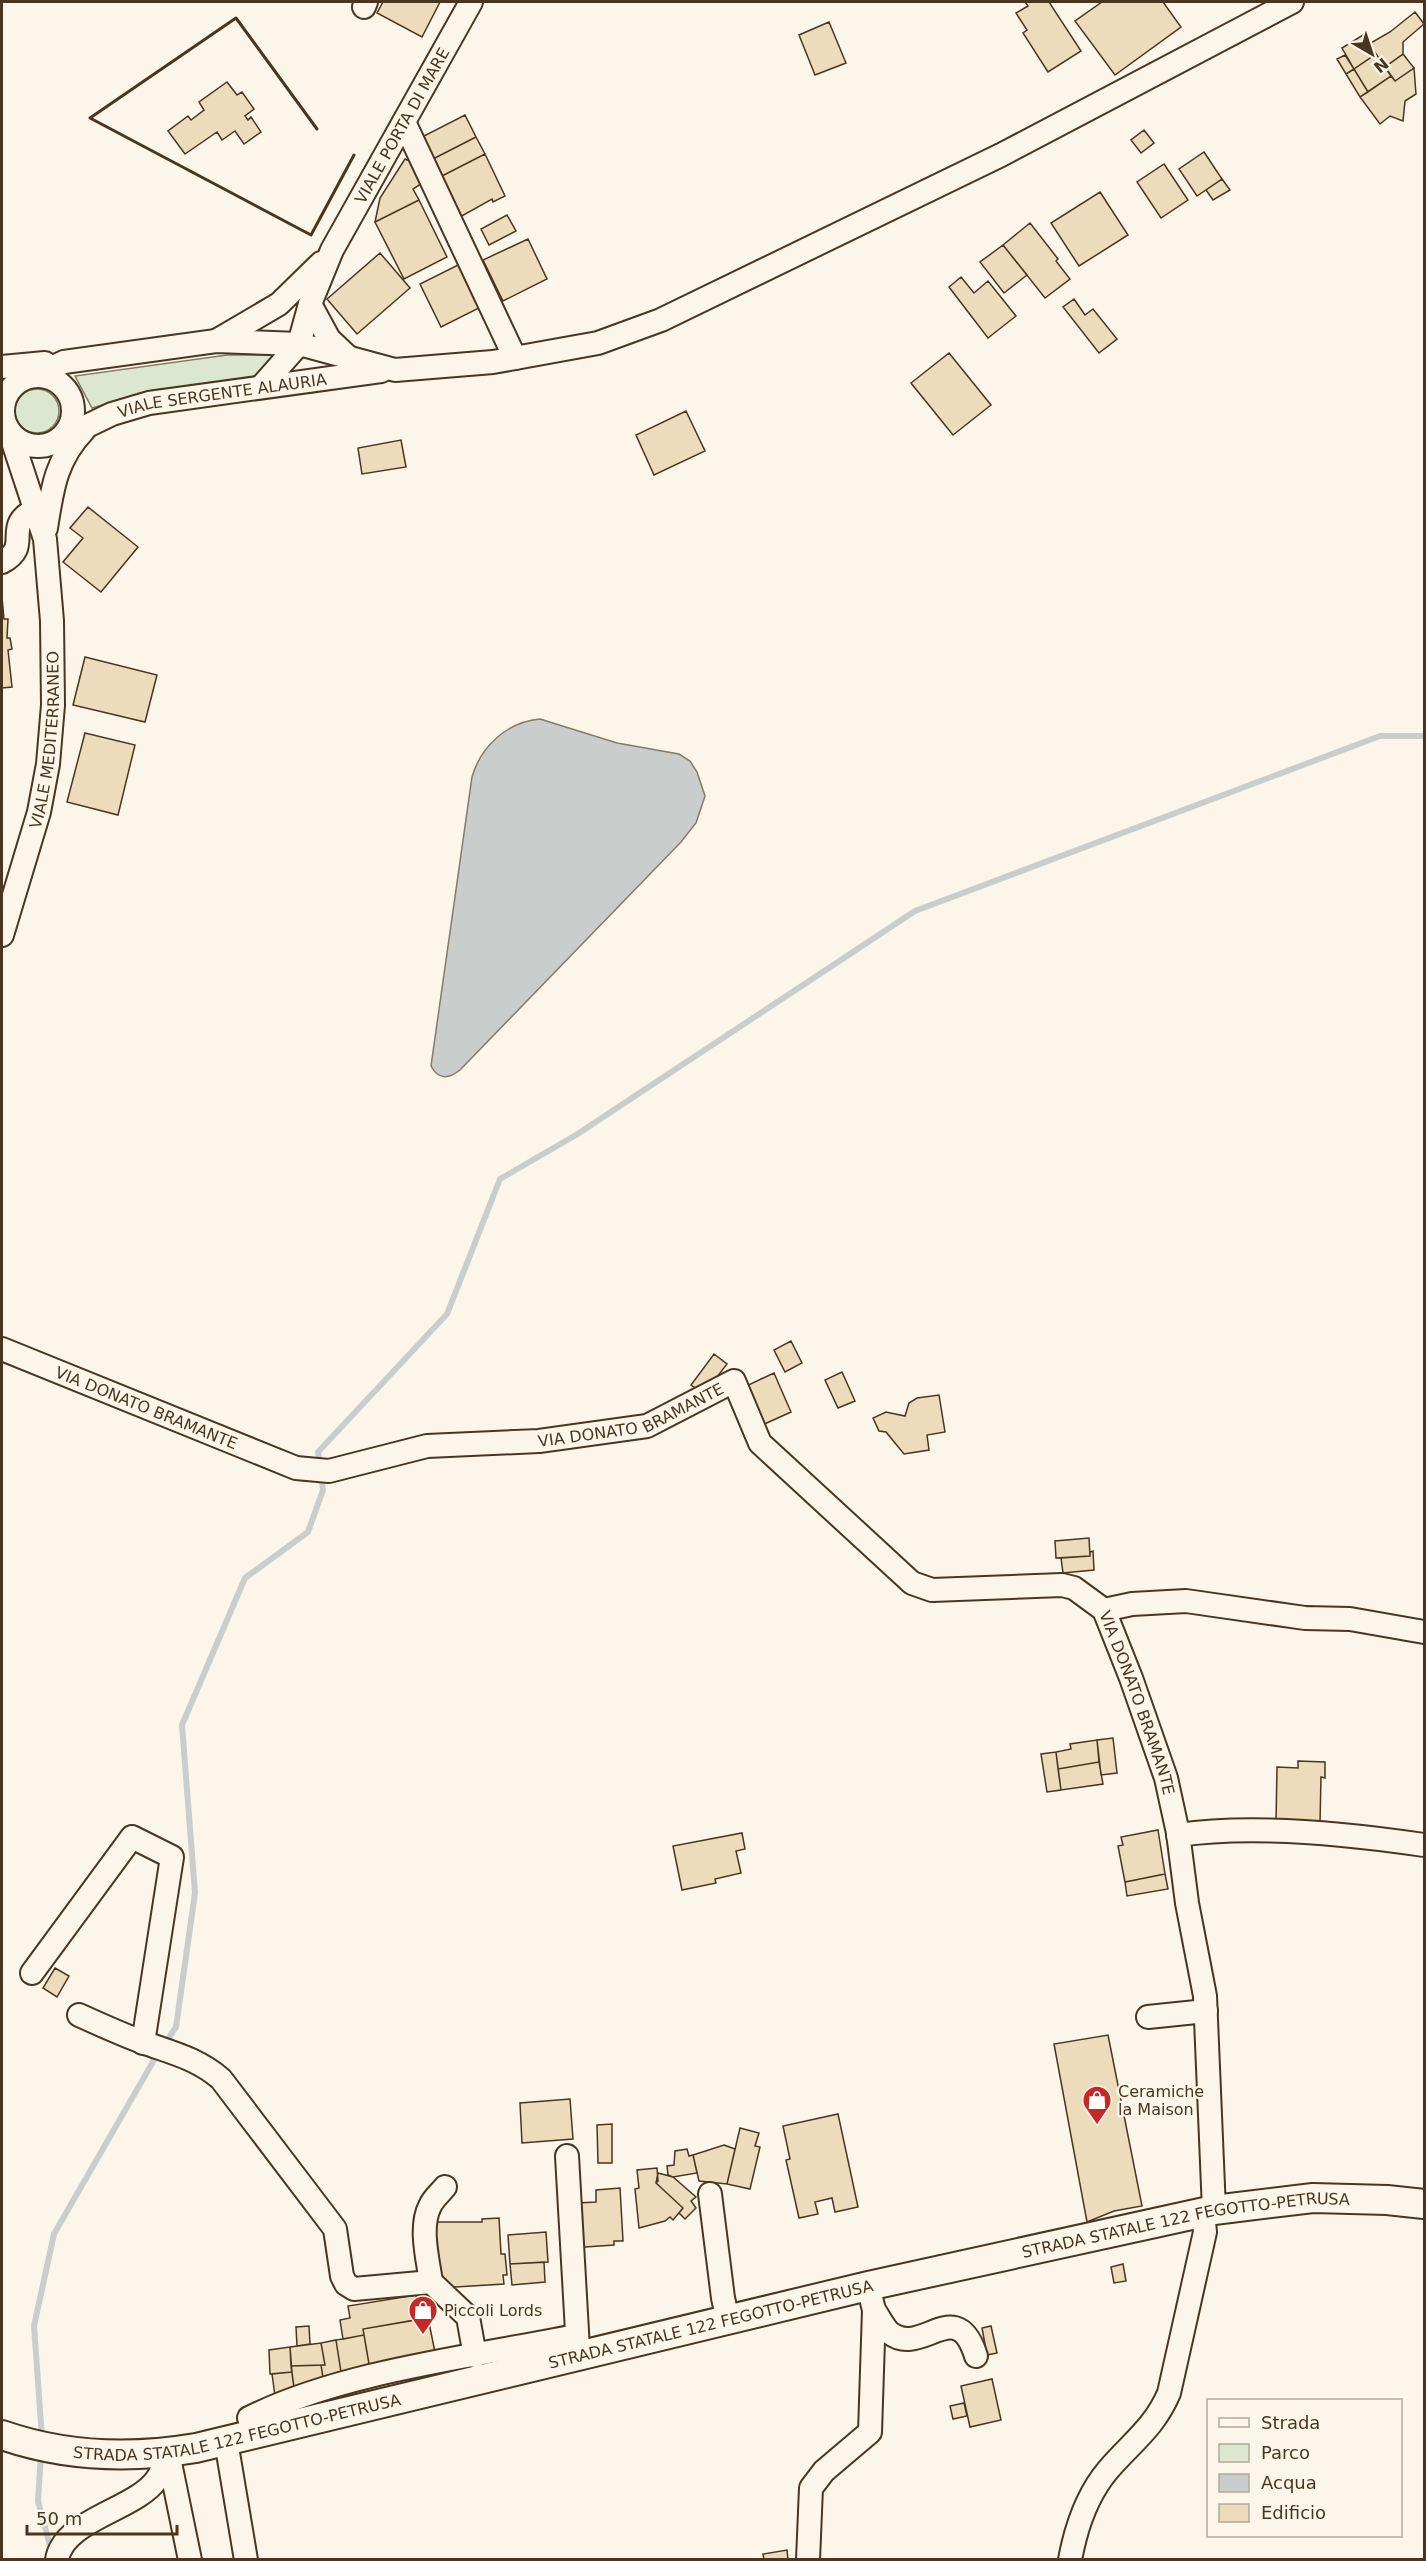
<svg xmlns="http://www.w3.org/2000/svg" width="1426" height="2561" font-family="'DejaVu Sans',sans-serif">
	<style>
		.green { fill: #dce7d0; stroke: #887966; stroke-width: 1.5 }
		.water { fill: #c9cecd; stroke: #887966; stroke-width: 1.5 }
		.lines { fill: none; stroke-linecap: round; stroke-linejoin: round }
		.stream { stroke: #c9cecd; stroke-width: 6 }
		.building { fill: #ecdcbc; stroke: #4a3520; stroke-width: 1.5 }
		.minor-casing { stroke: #4a3520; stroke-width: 26 }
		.major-casing { stroke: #4a3520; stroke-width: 32 }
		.minor { stroke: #fbf6e9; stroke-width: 22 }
		.major { stroke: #fbf6e9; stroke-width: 28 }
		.wall { stroke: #4a3520; stroke-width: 3 }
		.labels { text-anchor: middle; stroke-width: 4.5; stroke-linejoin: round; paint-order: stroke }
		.street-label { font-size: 16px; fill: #4a3520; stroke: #fbf6e9 }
		.poi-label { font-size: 16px; fill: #4a3520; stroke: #fbf6e9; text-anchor: start }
	</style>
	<rect width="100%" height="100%" fill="#fbf6e9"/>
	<path class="green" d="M227,355H272L270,363L252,380L153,390L92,408L75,376Z
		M15 411a22 22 0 1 1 44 0a22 22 0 1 1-44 0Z"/>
	<path class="water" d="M540,719L617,743L679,754L690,761L697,772L705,796L696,823L681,842L460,1070C449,1079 438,1080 431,1066L472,777C481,746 507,722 540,719Z"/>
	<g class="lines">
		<path class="stream" d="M320,1465L318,1452L447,1314L500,1179L576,1135L915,911L1380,736H1424
			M164,2045L176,2027L195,1893L182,1725L245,1578L308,1532L323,1490L321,1475
			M42,2438L34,2326L54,2234L158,2053
			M41,2454L38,2501L52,2553"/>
	</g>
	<path class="building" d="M383,2H440L422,37L377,13Z
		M1025,2H1049L1081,51L1048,72L1023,33L1027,30L1016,13L1028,6Z
		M1102,2H1163L1181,27L1115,75L1075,21Z
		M1415,12L1424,24L1403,42V54L1385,67L1369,44L1390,32Z
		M829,22L846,63L815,75L799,35Z
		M1363,35L1376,54L1354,69L1342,48Z
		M1376,54L1391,76L1368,92L1354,69Z
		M1403,54L1414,68L1395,81L1385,67Z
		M1345,55L1354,69L1346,74L1337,59Z
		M1414,68L1416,94L1405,101L1403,121L1390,116L1380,124L1360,97L1391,76L1395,81Z
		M1354,69L1368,92L1360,97L1346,74Z
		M227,82L237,95L242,92L254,109L245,116L248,120L251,117L261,132L244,144L235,131L222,140L217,132L185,154L168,131L188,116L191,120L204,110L199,102Z
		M465,115L476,137L431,160L420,138Z
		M1144,130L1154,143L1141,153L1131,140Z
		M476,137L485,154L440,177L431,160Z
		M1204,152L1222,179L1197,196L1179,169Z
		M485,154L505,196L493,202L492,199L460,217L440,177Z
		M405,159L414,163L424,182L413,189L419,200L375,222L380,198Z
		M1164,164L1188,200L1161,218L1137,182Z
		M1222,179L1230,190L1213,200L1206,190Z
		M1100,192L1128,235L1079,266L1051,223Z
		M419,200L447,257L404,279L375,222Z
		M507,215L516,231L489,245L481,229Z
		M1030,223L1058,259L1056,261L1070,279L1045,298L1003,245Z
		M528,239L547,279L503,301L483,260Z
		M1003,245L1027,275L1004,293L980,262Z
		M380,253L410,288L357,334L327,299Z
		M460,264L481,307L441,327L420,284Z
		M961,277L974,293L988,281L1016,316L988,338L949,287Z
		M1074,299L1085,315L1093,309L1117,339L1099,353L1063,307Z
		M949,353L991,405L953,435L911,383Z
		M686,411L705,451L654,475L636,435Z
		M401,440L406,467L362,474L358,448Z
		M88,507L138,547L101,592L63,562L83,538L70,528Z
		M2,597L4,619H8L7,638H10L12,649L8,650L12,687L2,688Z
		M85,657L157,675L145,722L73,705Z
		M85,733L135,745L118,815L67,802Z
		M791,1341L802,1363L785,1372L774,1350Z
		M714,1354L727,1364L704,1394L691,1385Z
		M842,1372L855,1401L838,1408L825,1380Z
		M774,1373L791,1412L760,1426L742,1388Z
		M939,1395L945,1432L927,1435L929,1450L904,1454L886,1432L879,1431L873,1418L886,1412L905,1416L909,1403L917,1398Z
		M1089,1538L1090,1556L1056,1558L1055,1541Z
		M1093,1551L1094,1570L1063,1573L1061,1558L1090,1556V1552Z
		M1113,1738L1117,1773L1101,1775L1097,1740Z
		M1097,1740L1099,1762L1058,1769L1056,1752L1071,1749L1070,1744Z
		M1056,1752L1061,1790L1047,1792L1041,1754Z
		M1298,1761L1325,1762V1778L1321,1777L1320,1823H1276L1277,1767L1298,1768Z
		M1099,1762L1103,1784L1061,1790L1058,1769Z
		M1158,1830L1165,1874L1125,1882L1118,1846L1123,1845L1121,1837Z
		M742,1833L745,1849L736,1851L741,1873L715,1879L716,1883L682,1890L673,1846Z
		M1165,1874L1168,1889L1127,1896L1125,1882Z
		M55,1968L69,1976L57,1997L43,1988Z
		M1108,2035L1142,2206L1114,2211L1087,2222L1054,2044Z
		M570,2099L573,2139L522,2143L520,2103Z
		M838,2114L858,2207L835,2212L832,2198L815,2202L818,2214L799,2218L786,2160L790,2159L783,2126Z
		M612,2124V2163H598L597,2125Z
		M740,2128L759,2133L755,2146L760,2147L750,2189L727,2184Z
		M724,2145L735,2149L727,2184L699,2181L693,2155Z
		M687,2149L689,2156L693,2155L697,2173L673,2177L668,2175L667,2166L674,2165L675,2151Z
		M657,2168L658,2181L656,2183L683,2208L673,2220L670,2217L665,2221L639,2228L635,2189L639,2188L637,2170Z
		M658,2173L673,2177L696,2197L691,2201L696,2208L685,2219L679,2213L683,2208L656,2183Z
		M620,2188L623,2241H614V2245L585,2247L580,2244L577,2203L596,2202V2190Z
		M499,2218L501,2254H505L507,2275H503L504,2284L439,2288L433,2222H482V2219Z
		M546,2232L548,2262L510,2264L508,2235Z
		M544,2262L545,2282L512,2285L510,2264Z
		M1123,2264L1126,2281L1114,2283L1111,2267Z
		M416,2295L420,2319L363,2329L364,2335L343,2339L340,2320L350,2318L348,2306Z
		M428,2318L435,2352L369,2364L363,2329Z
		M309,2326L310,2344L297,2346L296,2327Z
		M991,2326L997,2353L987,2355L982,2328Z
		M364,2335L369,2364L341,2372L336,2340Z
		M336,2340L341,2372L323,2378L321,2365H325L321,2343Z
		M321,2343L325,2365L291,2366L290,2347Z
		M290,2347L292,2372L270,2374L269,2350Z
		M321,2365L323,2378L294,2388L291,2366Z
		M292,2372L294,2388L275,2396L272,2374Z
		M992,2379L1001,2420L970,2427L961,2386Z
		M964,2403L967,2416L953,2419L950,2406Z
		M787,2550L788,2560H764L763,2554Z"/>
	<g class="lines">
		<g class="minor-casing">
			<g id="minor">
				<path d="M364,7L366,2"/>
				<path d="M404,122L515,358"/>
				<path d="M310,304L329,339L348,357"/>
				<path d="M216,341L279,304L321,263"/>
				<path d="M2,367L45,363"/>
				<path d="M34,376L64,362L216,341L299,344L395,370L493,362L598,343L661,320L1001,155L1292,2"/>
				<circle cx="38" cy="411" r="35"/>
				<path id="s1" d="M261,387L299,344L310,304L332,250L471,2"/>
				<path id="s2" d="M58,440L112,414L149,403L381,371"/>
				<path d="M46,528C52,489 56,459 84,430"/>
				<path d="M2,562C34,546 0,525 37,509"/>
				<path id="s3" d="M2,935L39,812L48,764L53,705L52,621L45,539L10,433"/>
				<path id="s4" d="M2,1349L296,1468L329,1471L427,1446L539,1441L647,1426L734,1381L760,1443L912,1583L932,1590L1062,1585L1074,1588L1104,1610L1131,1678L1166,1778L1178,1833L1187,1903L1205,1996L1214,2210"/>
				<path d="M1104,1610L1132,1604L1186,1601L1305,1618L1350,1619L1424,1632"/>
				<path d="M1178,1835C1253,1824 1350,1834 1424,1845"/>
				<path d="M32,1973L132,1837L172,1857L143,2043"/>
				<path d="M79,2015C101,2025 123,2035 145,2043C173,2053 198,2059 221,2079L335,2229L342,2276L346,2284L354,2289L431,2282L468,2317L475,2356"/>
				<path d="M1148,2017L1206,2011"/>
				<path d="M567,2156L578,2349"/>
				<path d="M710,2194L723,2298L728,2320"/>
				<path d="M431,2282C428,2260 419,2227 430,2206C433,2199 440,2193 445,2187"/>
				<path d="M874,2310C879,2317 884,2328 890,2333C922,2358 956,2293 976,2356"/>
				<path d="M249,2418C343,2371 472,2357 575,2336"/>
				<path d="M226,2441L246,2560"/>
				<path d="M168,2453L190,2560"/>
				<path d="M57,2560C63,2519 136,2510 157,2479C162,2472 165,2461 168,2453"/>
				<path d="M808,2560L811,2488L824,2471L870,2432L874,2310L868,2286"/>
				<path d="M1070,2560C1076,2527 1087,2495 1108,2470C1132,2442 1154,2428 1169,2393L1205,2232L1203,2212"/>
			</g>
		</g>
		<g class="major-casing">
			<g id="major">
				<path id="s5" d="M2,2435C65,2457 130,2459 196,2448L868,2286L1214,2210L1313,2198L1387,2200L1424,2204"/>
			</g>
		</g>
		<use href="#minor" class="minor"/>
		<use href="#major" class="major"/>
		<path class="wall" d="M317,129L236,18L90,118L311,235L354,155"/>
	</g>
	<defs>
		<g id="shop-pin" transform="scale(1.5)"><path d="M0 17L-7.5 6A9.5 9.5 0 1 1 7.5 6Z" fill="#c62828" stroke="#fbf6e9"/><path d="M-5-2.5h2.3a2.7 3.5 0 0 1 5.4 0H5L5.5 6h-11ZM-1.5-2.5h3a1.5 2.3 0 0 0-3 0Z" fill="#fff"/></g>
	</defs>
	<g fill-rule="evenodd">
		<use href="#shop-pin" x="1097" y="2100"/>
		<use href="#shop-pin" x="423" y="2310"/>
	</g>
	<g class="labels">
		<g class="street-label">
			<text dy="6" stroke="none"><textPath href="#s1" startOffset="300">VIALE PORTA DI MARE</textPath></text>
			<text dy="6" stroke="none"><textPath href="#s2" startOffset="172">VIALE SERGENTE ALAURIA</textPath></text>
			<text dy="6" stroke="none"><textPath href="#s3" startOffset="201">VIALE MEDITERRANEO</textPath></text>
			<text dy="6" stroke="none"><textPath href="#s4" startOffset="156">VIA DONATO BRAMANTE</textPath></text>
			<text dy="6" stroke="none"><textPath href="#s4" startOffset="660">VIA DONATO BRAMANTE</textPath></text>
			<text dy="6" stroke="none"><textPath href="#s4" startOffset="1344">VIA DONATO BRAMANTE</textPath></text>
			<text dy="6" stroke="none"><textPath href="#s5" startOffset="1212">STRADA STATALE 122 FEGOTTO-PETRUSA</textPath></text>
			<text dy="6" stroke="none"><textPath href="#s5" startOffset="726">STRADA STATALE 122 FEGOTTO-PETRUSA</textPath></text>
			<text dy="6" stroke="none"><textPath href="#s5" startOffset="240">STRADA STATALE 122 FEGOTTO-PETRUSA</textPath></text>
		</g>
		<g class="poi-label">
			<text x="1118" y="2097">Ceramiche<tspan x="1118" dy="18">la Maison</tspan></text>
			<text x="444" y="2316">Piccoli Lords</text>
		</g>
	</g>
	<rect width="1426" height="2561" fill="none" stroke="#4a3520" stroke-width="6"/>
	<rect x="1207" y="2399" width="195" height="138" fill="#fbf6e9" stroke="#b4a999" stroke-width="1.5"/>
	<rect x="1219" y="2418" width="30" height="9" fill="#fbf6e9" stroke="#b4a999" stroke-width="1.5"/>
	<text x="1261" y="2429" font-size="18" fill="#4a3520">Strada</text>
	<rect x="1219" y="2444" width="30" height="18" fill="#dce7d0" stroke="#b4a999" stroke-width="1.5"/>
	<text x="1261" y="2459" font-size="18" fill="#4a3520">Parco</text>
	<rect x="1219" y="2474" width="30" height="18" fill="#c9cecd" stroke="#b4a999" stroke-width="1.5"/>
	<text x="1261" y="2489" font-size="18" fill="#4a3520">Acqua</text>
	<rect x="1219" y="2504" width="30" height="18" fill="#ecdcbc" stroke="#b4a999" stroke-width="1.5"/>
	<text x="1261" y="2519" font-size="18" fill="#4a3520">Edificio</text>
	<g transform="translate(1372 54) rotate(141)" stroke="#fbf6e9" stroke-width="4.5" paint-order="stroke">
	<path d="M0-4.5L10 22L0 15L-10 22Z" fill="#4a3520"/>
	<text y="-9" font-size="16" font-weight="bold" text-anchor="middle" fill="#4a3520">N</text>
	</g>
	<path d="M27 2525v9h150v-9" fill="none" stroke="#4a3520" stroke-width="3"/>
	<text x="36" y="2525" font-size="18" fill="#4a3520" stroke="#fbf6e9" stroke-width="4.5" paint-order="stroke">50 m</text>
</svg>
